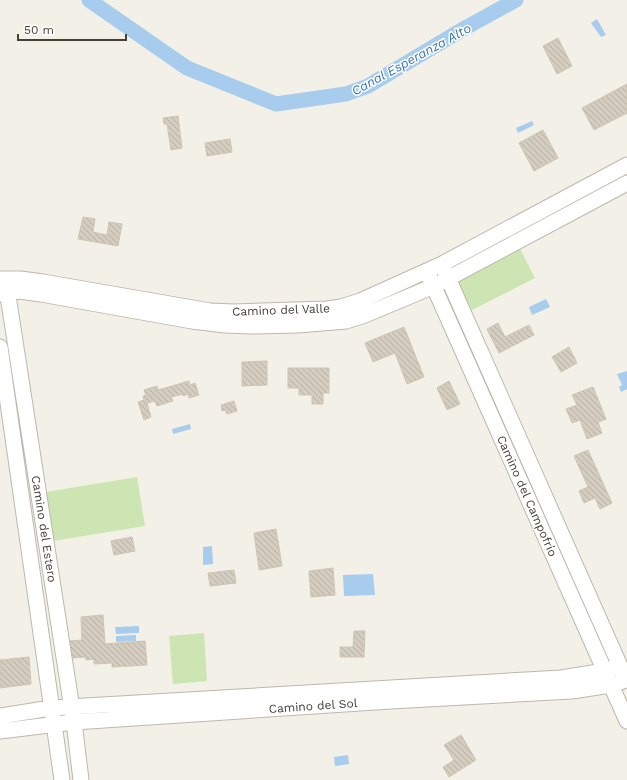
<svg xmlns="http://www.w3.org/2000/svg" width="627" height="780" font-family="'Work Sans',sans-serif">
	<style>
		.green { fill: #cce5b2 }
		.water { fill: #a7cced }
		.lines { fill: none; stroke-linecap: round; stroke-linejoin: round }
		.canal { stroke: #a7cced; stroke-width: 15 }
		.building { fill: url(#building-back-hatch); stroke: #cec5b1 }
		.minor-casing { stroke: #beb8ab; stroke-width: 17 }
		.minor { stroke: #fff; stroke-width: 15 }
		.labels { text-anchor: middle; stroke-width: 3; stroke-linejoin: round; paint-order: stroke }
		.street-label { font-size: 12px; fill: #464137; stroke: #fff }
		.water-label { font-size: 13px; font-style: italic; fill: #3574ac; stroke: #fff }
	</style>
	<defs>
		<pattern id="building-back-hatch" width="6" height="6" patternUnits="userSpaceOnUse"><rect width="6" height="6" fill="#d4ccbe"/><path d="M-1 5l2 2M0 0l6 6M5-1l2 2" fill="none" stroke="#b7b0a4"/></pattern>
	</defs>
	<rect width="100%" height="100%" fill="#f3f0e8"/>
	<path class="green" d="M519,247L535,278L472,310L456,280Z
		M137,477L145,526L53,541L46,492Z
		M204,633L207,681L173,684L169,636Z"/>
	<path class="water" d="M597,19L606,35L601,37L591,23Z
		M532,121L534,125L518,133L516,128Z
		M546,299L550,307L532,315L529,307Z
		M627,371V389L621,392L619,387L622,385L617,374Z
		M190,424L191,429L173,434L172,429Z
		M212,546L213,564L203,565V547Z
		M373,574L375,595L344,596L343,575Z
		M139,626V633L116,634L115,627Z
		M136,635V641L116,642V636Z
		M348,755L349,764L335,766L334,757Z"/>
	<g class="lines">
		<path class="canal" d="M89,0L187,68L276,104L346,94L368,86L465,28L516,0"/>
	</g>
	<path class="building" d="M558,38L572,66L557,74L543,46Z
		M627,84V113L594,130L582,108Z
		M178,116L182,148L171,150L167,124H164L163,118Z
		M543,130L558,158L534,171L519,143Z
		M230,139L232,152L207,156L205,143Z
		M83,217L95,219L93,232L107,235L109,222L122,224L118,246L78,239Z
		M498,323L505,337L529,325L534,335L499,353L487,329Z
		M404,327L424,377L407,384L395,353L373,362L365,343Z
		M569,347L577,363L561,372L552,357Z
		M267,361V385L242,386V362Z
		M288,368H329V393H323V404H312V395H299V388H288Z
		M189,381L190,385L195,383L199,395L189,398L188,394L183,396V394L171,397L173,401L157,406L155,401L147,403L151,417L144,420L138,402L144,400L143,396L146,395L144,390L157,386L158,390Z
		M449,381L460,404L447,410L437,388Z
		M593,387L606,419L598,422L602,433L587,439L580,420L572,423L566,409L577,405L572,395Z
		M234,401L237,411L227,414L225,410L222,411L221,405Z
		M588,450L612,503L600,509L595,498L584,503L579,491L588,487L574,456Z
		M276,529L282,566L259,570L254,533Z
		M132,537L135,551L114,555L111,541Z
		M333,568L335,595L311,597L309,571Z
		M234,570L236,583L210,586L208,573Z
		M103,615L105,644L145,641L147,665L112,667V663L94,664V659L86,660V657L71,658L70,641L82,640L81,617Z
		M354,631H365L364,657H340V647H353Z
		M29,657L31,684L0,688V660Z
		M461,735L476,760L449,777L443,767L454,760L444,745Z"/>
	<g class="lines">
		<g class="minor-casing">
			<path id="minor" d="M444,269L624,675
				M430,278L627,721
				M0,279H20L43,282L210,311L234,312L327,309L341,307L360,301L442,264L627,165
				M6,283L74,722L81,780
				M0,294L19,291L41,294L192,321L225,325L251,326L298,325L346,321L365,315L434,286L627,183
				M0,347L62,780
				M0,716L51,708L561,678L605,671L620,666
				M0,731L74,722L391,701L572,691L611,685L626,680"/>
		</g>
		<use href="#minor" class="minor"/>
	</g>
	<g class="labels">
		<g class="street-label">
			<text transform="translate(281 310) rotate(-2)" y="4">Camino del Valle</text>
			<text transform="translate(527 496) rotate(66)" y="4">Camino del Campofrío</text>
			<text transform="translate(44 529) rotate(81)" y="4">Camino del Estero</text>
			<text transform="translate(313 706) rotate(-4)" y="4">Camino del Sol</text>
		</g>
		<g class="water-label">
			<text transform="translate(411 59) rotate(-29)" y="5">Canal Esperanza Alto</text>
		</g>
	</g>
	<path d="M18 34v6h108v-6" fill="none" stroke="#464137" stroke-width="2"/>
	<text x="24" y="34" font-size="12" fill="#464137" stroke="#ffffff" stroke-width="3" paint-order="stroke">50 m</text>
</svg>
